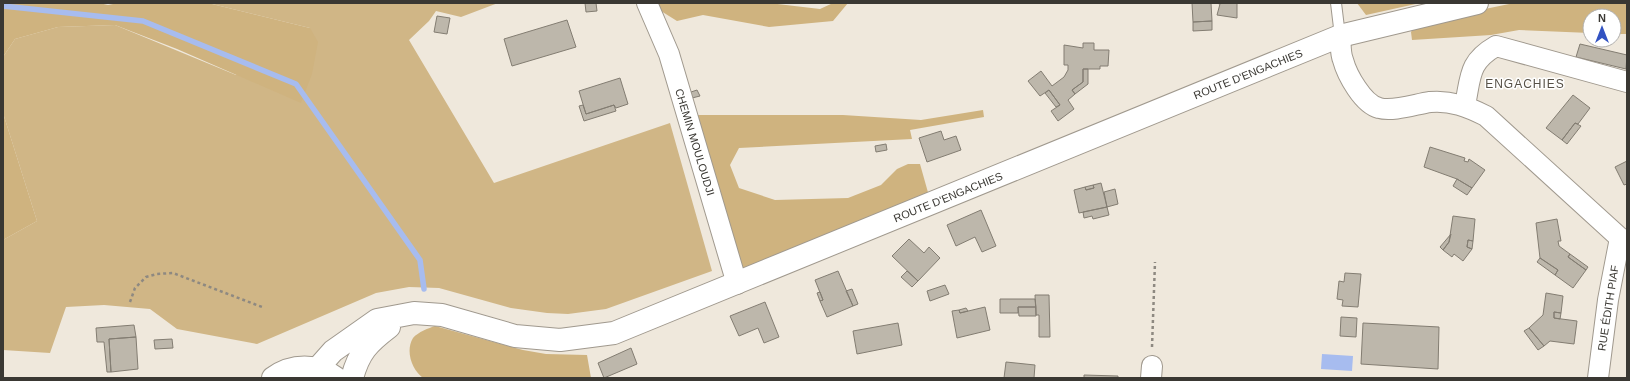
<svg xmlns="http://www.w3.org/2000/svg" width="1630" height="381" font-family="Helvetica,sans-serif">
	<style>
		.green { fill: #d0b686 }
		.forest { fill: #cfb37f }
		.water { fill: #a7bcef }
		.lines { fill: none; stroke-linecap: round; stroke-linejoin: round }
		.stream { stroke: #a7bcef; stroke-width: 5.5 }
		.building { fill: #bdb7ab; stroke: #837d72 }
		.lane-casing { stroke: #a0998e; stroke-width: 12 }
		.street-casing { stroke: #a0998e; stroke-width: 22 }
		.secondary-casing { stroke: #a0998e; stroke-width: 24 }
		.path { stroke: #8e8981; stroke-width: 2.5; stroke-dasharray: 3 3; stroke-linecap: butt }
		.lane { stroke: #fff; stroke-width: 10 }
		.street { stroke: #fff; stroke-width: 20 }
		.secondary { stroke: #fff; stroke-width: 22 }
		.labels { text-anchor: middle; stroke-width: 3; stroke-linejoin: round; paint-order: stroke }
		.street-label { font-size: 11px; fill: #3a3833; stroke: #fff }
		.neighbourhood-label { font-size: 12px; letter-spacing: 1px; fill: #565046; stroke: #fff }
	</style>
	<rect width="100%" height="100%" fill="#efe8dc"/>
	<path class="green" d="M208,3H498L461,17L436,11L429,21L409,40L494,183L670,123L712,271L606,309L568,314L547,313L511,308L439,288L409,287L376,293L257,344L177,329L150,309L104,305L66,307L50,353L3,350V240L37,221L3,113V57L15,39L58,27L115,25L236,75L310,28Z"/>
	<path class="forest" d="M3,3H99L108,5L118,3H208L310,28L318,42L312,74L301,103L177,49L115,25L58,27L15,39L3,57Z
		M657,3H769L820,9L833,3H848L833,21L769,27L703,15L677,21L661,11Z
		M1357,3H1420L1366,15Z
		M1514,3H1627V34H1614V16H1590V33L1519,30L1491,35L1412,40L1411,32L1417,23Z
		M983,110L984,117L910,130L912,139L739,148L730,165L739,188L775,200L848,198L881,185L897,169L908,164H920L929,196L740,270L694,115H843L921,120Z
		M3,113L37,221L3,240Z
		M435,326L523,350L546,354L587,355L591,378H423C412,370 405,351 413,338C418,332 429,328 435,326Z"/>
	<path class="water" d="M1322,354L1353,356L1352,371L1321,369Z"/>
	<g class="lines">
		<path class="stream" d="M3,6L143,21L296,84L420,260L424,289"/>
	</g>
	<path class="building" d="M585,3H596L597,11L586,12Z
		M1192,3H1211L1212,21L1193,22Z
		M1216,3H1289H1237V18L1217,15L1220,4Z
		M437,16L450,18L447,34L434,32Z
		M567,20L576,47L512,66L504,39Z
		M1212,21V30L1193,31V22Z
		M1083,43H1094V50H1109L1108,66H1100V69H1083V82L1072,90L1075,94L1068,100L1074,109L1058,121L1051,111L1060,105L1049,90L1040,96L1028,81L1041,71L1052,86L1064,77L1068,70V65H1064V45L1083,48Z
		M1580,44L1627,55L1626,69L1576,57Z
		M1083,69H1088V84L1075,94L1072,90L1083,82Z
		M620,78L628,104L616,108L614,105L586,114L579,91Z
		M697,90L700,96L692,98L691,92Z
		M1049,90L1060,105L1056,107L1045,93Z
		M1573,95L1590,108L1578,124L1575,123L1562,140L1546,128Z
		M583,105L586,114L614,105L616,111L584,121L579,106Z
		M1575,123L1581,126L1567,144L1562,140Z
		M941,131L944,140L956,136L961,150L927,162L919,138Z
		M886,144L887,150L876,152L875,146Z
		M1430,147L1465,158L1464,161L1468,162L1469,159L1485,170L1472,188L1457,179L1424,167Z
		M1627,161V184L1624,185L1615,167Z
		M1457,179L1472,188L1467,195L1453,186Z
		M1101,183L1107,207L1079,213L1074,190L1085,187L1086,190L1094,188L1093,185Z
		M1093,185L1094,188L1086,190L1085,187Z
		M1115,189L1118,204L1107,207L1104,192Z
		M1107,207L1109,215L1093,219L1092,216L1084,218L1083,212Z
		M981,210L996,246L982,252L975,237L956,246L947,225Z
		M1453,216L1475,219L1473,241L1468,240L1467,247L1472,249L1463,261L1454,254L1452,257L1443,250L1449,242Z
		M1557,219L1561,241H1558L1559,246L1570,254L1568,257L1586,270L1573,288L1555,275L1558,270L1540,258L1536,223Z
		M1451,234L1449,242L1443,250L1440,247Z
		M909,239L924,253L929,247L940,258L918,281L892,256Z
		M1468,240L1473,241L1472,249L1467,247Z
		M1570,254L1588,267L1586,270L1568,257Z
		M1540,258L1558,270L1555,275L1537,262Z
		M838,271L853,306L827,317L820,301L823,300L815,280Z
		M907,271L918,281L912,287L901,277Z
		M1345,273L1361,274L1358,307L1342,306L1343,300L1337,299L1339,281L1344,282Z
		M945,285L949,294L930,301L927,291Z
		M852,289L858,304L853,306L846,291Z
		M820,292L823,300L820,301L817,293Z
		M1546,293L1563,296L1561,313L1554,312V318L1577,321L1574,344L1550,341L1544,346L1529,328L1543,315Z
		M1035,295H1049L1050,337H1039V315H1036Z
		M1000,299H1035L1036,307H1018V313H1000Z
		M765,302L779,337L764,343L758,328L739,336L730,316Z
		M985,307L990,330L957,338L952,311L959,310L960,313Z
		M1018,307H1036V316H1019Z
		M966,308L968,311L960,313L959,310Z
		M1554,312L1561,313L1560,319L1554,318Z
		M1341,317L1357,318L1356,337L1340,336Z
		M898,323L902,345L857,354L853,331Z
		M1363,323L1439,327L1438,369L1361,364Z
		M134,325L136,337L109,339L111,372H107L104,342H97L96,328Z
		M1529,328L1544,346L1538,350L1524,331Z
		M136,337L138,369L111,372L109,339Z
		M172,339L173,348L155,349L154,340Z
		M631,348L637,364L604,378L598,363Z
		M1006,362L1035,365L1034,378H1004Z
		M1084,375L1118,376V378H1084Z"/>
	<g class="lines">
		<g class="lane-casing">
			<path id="lane" d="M1336,3L1340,36"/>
		</g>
		<g class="street-casing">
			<path id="street" d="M647,3L669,54L737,284
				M1340,36C1341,43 1340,53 1343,60C1347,75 1363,104 1379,108C1393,112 1416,104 1430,102C1451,100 1468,107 1486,116L1620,238L1627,240
				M1465,105C1471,77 1468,62 1496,46L1627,82
				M1151,378L1152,366
				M1598,378L1608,300L1620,238"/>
		</g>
		<g class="secondary-casing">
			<path id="secondary" d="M317,369L333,351L377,320L414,313L442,315L515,336L560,340L614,333L1340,36L1477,3
				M273,378C292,364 317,364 336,378
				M352,378C359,352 368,343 389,327"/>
		</g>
		<path class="path" d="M130,302L135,288L146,277L157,274L173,273L262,307
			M1152,347L1155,262"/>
		<use href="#lane" class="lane"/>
		<use href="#street" class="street"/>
		<use href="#secondary" class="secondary"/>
	</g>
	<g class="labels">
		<g class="street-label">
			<text transform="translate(1248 74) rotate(-22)" y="4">ROUTE D'ENGACHIES</text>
			<text transform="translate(695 142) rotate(73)" y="4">CHEMIN MOULOUDJI</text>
			<text transform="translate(948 197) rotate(-22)" y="4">ROUTE D'ENGACHIES</text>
			<text transform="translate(1608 308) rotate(-81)" y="4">RUE ÉDITH PIAF</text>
		</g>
		<g class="neighbourhood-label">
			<text x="1525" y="88">ENGACHIES</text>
		</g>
	</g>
	<rect width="1630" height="381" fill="none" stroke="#3a3833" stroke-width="8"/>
	<g transform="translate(1602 28)"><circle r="19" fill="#ffffff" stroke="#b0afad"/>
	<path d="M0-3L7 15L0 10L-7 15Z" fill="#3252c2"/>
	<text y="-6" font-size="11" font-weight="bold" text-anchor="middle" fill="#3a3833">N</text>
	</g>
</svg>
